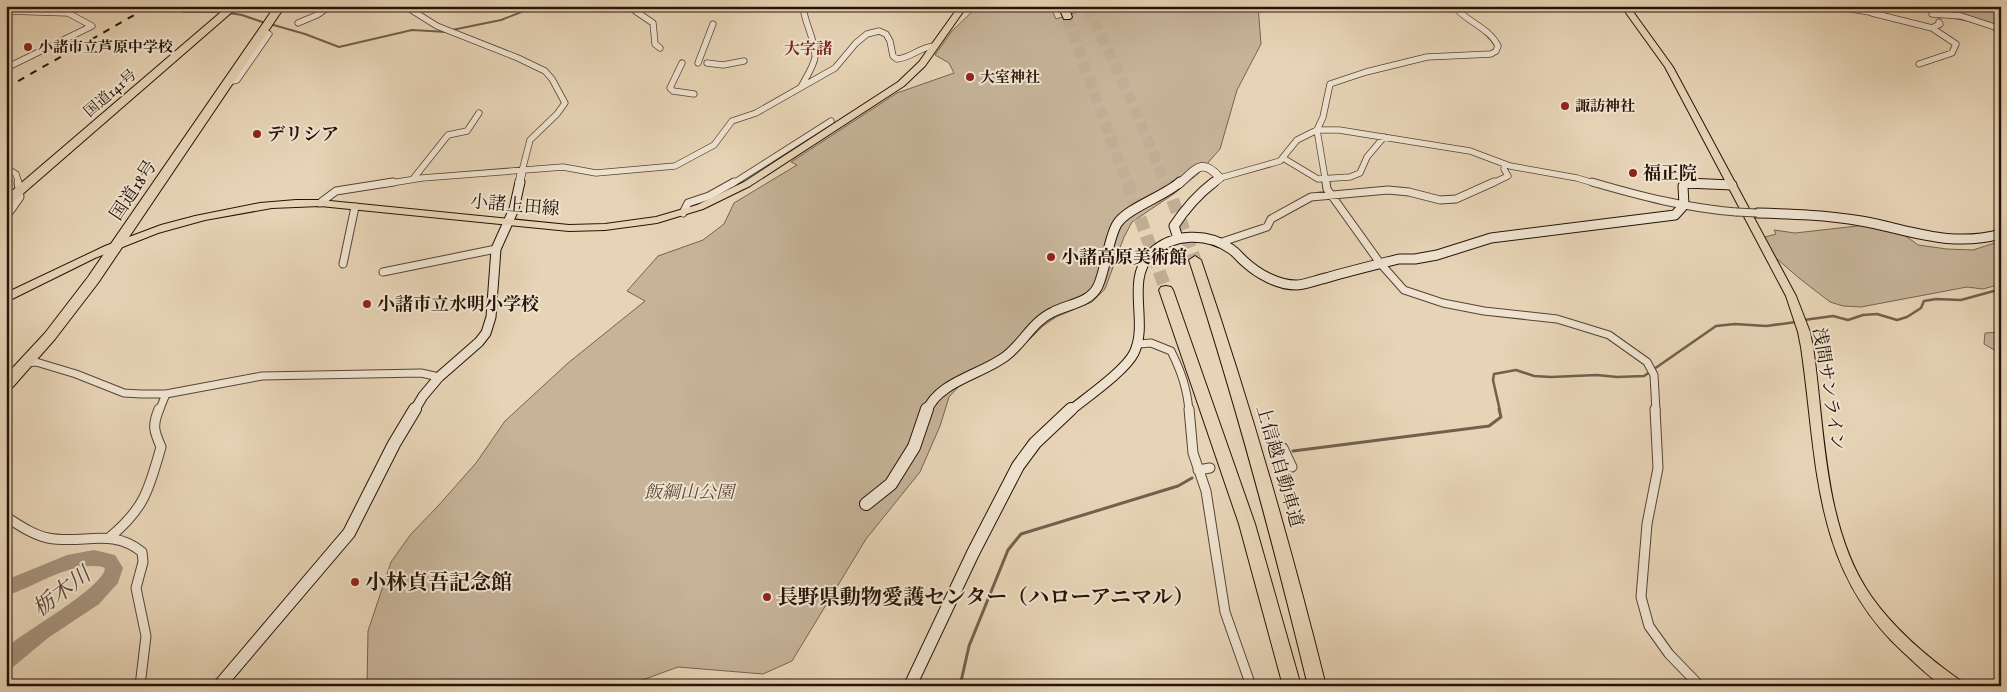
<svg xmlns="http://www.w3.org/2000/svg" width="2007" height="692" font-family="'IM FELL English','Noto Serif JP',serif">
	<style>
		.green { fill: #c6b398; stroke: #766350 }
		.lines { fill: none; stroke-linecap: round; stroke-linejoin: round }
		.stream-far2 { stroke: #725f4d; stroke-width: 2 }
		.stream-far1 { stroke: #725f4d; stroke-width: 2.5 }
		.stream { stroke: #725f4d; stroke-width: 3 }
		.river { fill: #a5927b; fill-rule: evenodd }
		.highway-tunnel-far1 { stroke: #c0ad93; stroke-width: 11; stroke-dasharray: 11 5; stroke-linecap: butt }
		.highway-tunnel { stroke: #c0ad93; stroke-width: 13; stroke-dasharray: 13 6; stroke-linecap: butt }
		.street-far2-casing { stroke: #564334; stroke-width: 7 }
		.street-far1-casing { stroke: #564334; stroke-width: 9 }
		.street-casing { stroke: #564334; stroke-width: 11 }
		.secondary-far2-casing { stroke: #261308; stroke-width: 9 }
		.secondary-far1-casing { stroke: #261308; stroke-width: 11 }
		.secondary-casing { stroke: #261308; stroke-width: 14 }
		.primary-casing { stroke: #261308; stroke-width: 2 }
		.highway-casing { stroke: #261308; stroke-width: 2 }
		.street-far2 { stroke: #efe3d0; stroke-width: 5.5 }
		.street-far1 { stroke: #efe3d0; stroke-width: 7 }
		.street { stroke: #efe3d0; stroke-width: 9 }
		.secondary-far2 { stroke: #efe3d0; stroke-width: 8 }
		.secondary-far1 { stroke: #efe3d0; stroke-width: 9 }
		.secondary { stroke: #efe3d0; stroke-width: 12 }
		.primary { fill: #e7d4b6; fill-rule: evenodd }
		.highway { fill: #e7d4b6; fill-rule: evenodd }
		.rail { stroke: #261308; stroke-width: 2; stroke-dasharray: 7 7; stroke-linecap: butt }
		.street-bridge-casing { stroke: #564334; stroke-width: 9; stroke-linecap: butt }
		.street-bridge { stroke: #efe3d0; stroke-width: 7 }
		.poi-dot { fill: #8f2418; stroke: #efe3d0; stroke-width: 2 }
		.labels { text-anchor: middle; stroke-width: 4; stroke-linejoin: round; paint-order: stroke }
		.far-poi-label { font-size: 15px; font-weight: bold; fill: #261308; stroke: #efe3d0; text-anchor: start }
		.far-street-label { font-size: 15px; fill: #261308; stroke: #efe3d0 }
		.far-quarter-label { font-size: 16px; font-weight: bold; fill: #7a1f14; stroke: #efe3d0 }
		.poi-label { font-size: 18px; font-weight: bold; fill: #261308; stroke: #efe3d0; text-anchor: start }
		.street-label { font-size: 18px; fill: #261308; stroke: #efe3d0 }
		.park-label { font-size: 18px; font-style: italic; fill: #5e4b3a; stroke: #efe3d0 }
		.near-poi-label { font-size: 21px; font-weight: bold; fill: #261308; stroke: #efe3d0; text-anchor: start }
		.near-water-label { font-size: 22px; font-style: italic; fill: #594636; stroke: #efe3d0 }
	</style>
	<rect width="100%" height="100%" fill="#e7d4b6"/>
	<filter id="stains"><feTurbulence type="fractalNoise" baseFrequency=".004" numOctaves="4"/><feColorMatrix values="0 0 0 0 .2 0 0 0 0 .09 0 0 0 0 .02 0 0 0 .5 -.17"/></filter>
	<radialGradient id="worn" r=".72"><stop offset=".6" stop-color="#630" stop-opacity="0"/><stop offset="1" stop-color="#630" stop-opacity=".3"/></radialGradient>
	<path class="green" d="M978,6H1050L1056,19L1095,6H1258L1261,44L1237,90L1220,149L1199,173L1175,193L1132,222L1124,237L1105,289L1092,302L1056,317L1043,326L1011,358L960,385L949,397L940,426L920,472L866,539L792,661L763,674L678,667L626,686H367L368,631L391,562L411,534L438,506L476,463L505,421L568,363L645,301L627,291L658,256L703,240L724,224L734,203L797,165L791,162L897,93L954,73L949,63L935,55L952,31Z
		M1922,6H2001V27L1951,18Z
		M1866,225L1898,230L1918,245L1947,249L1973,250L2001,241V284L1983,289L1967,287L1861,307L1843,306L1830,302L1799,278L1769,252L1761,238L1776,234L1774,230L1795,233Z
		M2001,332V354L1984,344L1985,333Z"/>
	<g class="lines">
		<path class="stream-far2" d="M173,6L183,12H224
			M229,13L242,15L265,23
			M270,24L305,34L339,47L412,30L447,32
			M452,30L501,20L537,6"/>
		<path class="stream-far1" d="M1804,320L1833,316L1848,320L1863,315L1877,314L1897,320L1907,317L1921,308L1924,301L1936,299L1961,300L2001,289
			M1500,411L1493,380L1494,374L1516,370L1534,376L1551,377L1597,375L1617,377L1644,376L1716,326L1735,324L1766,326L1796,322"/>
		<path class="stream" d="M1293,451L1489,426L1501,417L1499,409
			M960,686L969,646L1008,550L1021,534L1178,486L1192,478"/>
		<path class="river" d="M94,550L115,555L123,568L118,583L99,604L48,638L13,667L6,670V648C26,630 100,590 105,569L103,567C70,561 37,586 6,596V580L67,555Z"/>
		<path class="highway-tunnel-far1" d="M1087,6L1131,100L1166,184
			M1067,17L1127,184"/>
		<path class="highway-tunnel" d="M1127,182L1166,290
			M1166,182L1195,260"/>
		<g class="street-far2-casing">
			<path id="street-far2" d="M405,6L437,26L518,58L545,71L552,79L565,103L557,114L530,140L522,171
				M628,6L653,23L655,44L660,48
				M1834,6L1875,13L1872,6
				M1897,6L1913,9L1928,8
				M6,11L68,13L92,26L6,68
				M1872,13L1932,28
				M1932,14L1961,16L2001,29
				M298,23L317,15L330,6
				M682,63L670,88L673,91L694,94
				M698,63L713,24
				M707,63L723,65L744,61
				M1919,64L1952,53L1956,44L1932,28L1940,24L1939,22
				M228,82L237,80L269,34L261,32
				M801,87C805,79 814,66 815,57C816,40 804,23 803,6
				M1283,158L1318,179L1350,177L1360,173L1367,157L1384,137
				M6,168L16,174L19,184
				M1220,178L1280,161L1297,140L1317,130H1339L1470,151L1510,166L1577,178L1597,184
				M413,179L448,135L467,131L479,113
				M385,184L422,178L563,167L596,173L675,166L714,145L732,121L756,113L835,68L856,43L867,34L879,31L886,34L890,41L893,56L897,59C911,58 920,47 934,46
				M732,184L831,121
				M1326,184L1317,130L1323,117L1330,84L1366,72L1427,57L1491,54L1496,51L1498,46C1489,27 1466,22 1454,6
				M1491,184L1508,176L1504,169L1505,164"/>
		</g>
		<g class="street-far1-casing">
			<path id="street-far1" d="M1326,182L1327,189L1380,263L1404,290L1443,303L1484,311L1557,319L1609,335L1647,362L1654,375L1656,411
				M1592,182C1640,196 1686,208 1736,212
				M320,203L336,191L393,182
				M683,213L688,203L709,196L734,182
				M6,217L20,197L18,182
				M1219,243L1267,227L1271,219L1311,197L1388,190L1409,192L1440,200L1456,199L1494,182
				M343,264L355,207
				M383,272L496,249
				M1139,344L1151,343L1171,351C1181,371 1187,388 1189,411
				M27,363L36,362L76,374L124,393L141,394H166L262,376L421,373L439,377
				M159,411L166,394"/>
		</g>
		<g class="street-casing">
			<path id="street" d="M1189,409L1193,453L1206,491L1225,612L1251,686
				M1655,409L1658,468L1647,524L1641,597L1649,626L1669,654L1700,686
				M1283,448L1292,467
				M1198,470L1210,468
				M6,517C19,525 33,535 48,538C83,545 111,527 142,552L143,562L136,588L146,636L140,686
				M110,537C145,508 149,489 161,447C154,431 152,426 159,409"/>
		</g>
		<g class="secondary-far2-casing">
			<path id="secondary-far2" d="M519,184L522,171
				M1179,184C1196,169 1202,157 1220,178L1212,184
				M1685,184H1700"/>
		</g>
		<g class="secondary-far1-casing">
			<path id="secondary-far1" d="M1757,213C1792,214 1827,215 1861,221C1911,230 1949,248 2001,234
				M1178,238L1174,226C1185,209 1197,195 1214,182
				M414,411L423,396L439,377L479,342L486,333L491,317L496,249L514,209L520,182
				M927,411C937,382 983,374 1006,356C1023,343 1033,321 1053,312C1068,304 1090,303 1098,286C1106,269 1108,239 1117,224C1127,208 1165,196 1180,182
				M1070,411C1087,397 1125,371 1134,353C1149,322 1125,280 1151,254C1172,233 1207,232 1231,249C1237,253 1240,258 1245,262C1258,274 1278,285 1296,285C1305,285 1316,280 1326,278C1350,271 1375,265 1399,259H1415L1437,255L1491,238L1675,215L1684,205L1683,186L1686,183L1732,185"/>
		</g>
		<g class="secondary-casing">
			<path id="secondary" d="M866,504L891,484L914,447L927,409
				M219,686L349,533L394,444L415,409
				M910,686L973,553L1018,466L1035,443L1071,409"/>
		</g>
		<g class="primary-casing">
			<path id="primary" d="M959,6H967L925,66L904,86L750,186L703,209L657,223L605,230L569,231L320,206L272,208L205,220L158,233L95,258L6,302V293L105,246L161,225L195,216L260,203L296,200H320L569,225L605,224L656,217L697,205L744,182L898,82L919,62Z
				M1621,6H1629L1673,67L1796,296L1810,332L1813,347C1825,427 1823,527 1871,596C1895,630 1927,657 1961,681L1963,686C1958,686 1949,687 1944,686C1935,683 1911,659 1903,652C1811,567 1818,461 1801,347L1798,332L1786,296L1665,67Z"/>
		</g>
		<g class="highway-casing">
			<path id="highway" d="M228,6H239L10,205L6,206V196Z
				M275,6H285L98,283L55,339L11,389L6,390V375L45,333L88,277Z
				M1058,6H1068L1072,17L1070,19H1064Z
				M1195,256L1201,260C1249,400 1290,542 1326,686H1308C1273,542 1235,400 1189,260Z
				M1166,286L1171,287L1173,290L1255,524L1301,686H1283L1239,524L1159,290L1161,287Z"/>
		</g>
		<use href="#street-far2" class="street-far2"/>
		<use href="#street-far1" class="street-far1"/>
		<use href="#street" class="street"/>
		<use href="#secondary-far2" class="secondary-far2"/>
		<use href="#secondary-far1" class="secondary-far1"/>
		<use href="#secondary" class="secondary"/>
		<use href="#primary" class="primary"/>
		<use href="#highway" class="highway"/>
		<path class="rail" d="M6,88L150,6"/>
		<g class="street-bridge-casing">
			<path id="street-bridge" d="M1736,212L1757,213"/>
		</g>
		<use href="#street-bridge" class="street-bridge"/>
	</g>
	<g class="poi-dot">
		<circle cx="28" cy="47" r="5"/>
		<circle cx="970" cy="77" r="5"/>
		<circle cx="1565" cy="106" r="5"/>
		<circle cx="257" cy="134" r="5"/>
		<circle cx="1633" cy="173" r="5"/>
		<circle cx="1051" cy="257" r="5"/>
		<circle cx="367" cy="304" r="5"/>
		<circle cx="355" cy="582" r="5"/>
		<circle cx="767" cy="597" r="5"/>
	</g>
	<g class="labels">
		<g class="far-poi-label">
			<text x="38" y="52">小諸市立芦原中学校</text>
			<text x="980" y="82">大室神社</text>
			<text x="1575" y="111">諏訪神社</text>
		</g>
		<g class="far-street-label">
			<text transform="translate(110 93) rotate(-41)" y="5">国道141号</text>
		</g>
		<g class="far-quarter-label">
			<text x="808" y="54">大字諸</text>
		</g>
		<g class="poi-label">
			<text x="267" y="140">デリシア</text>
			<text x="1643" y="179">福正院</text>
			<text x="1061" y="263">小諸高原美術館</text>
			<text x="377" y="310">小諸市立水明小学校</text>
		</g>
		<g class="street-label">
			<text transform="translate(133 190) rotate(-56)" y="6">国道18号</text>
			<text transform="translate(515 205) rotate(5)" y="6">小諸上田線</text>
			<text transform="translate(1829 389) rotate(81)" y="6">浅間サンライン</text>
			<text transform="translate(1280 466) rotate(74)" y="6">上信越自動車道</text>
		</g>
		<g class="park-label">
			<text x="689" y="498">飯綱山公園</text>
		</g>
		<g class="near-poi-label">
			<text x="365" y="589">小林貞吾記念館</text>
			<text x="777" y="604">長野県動物愛護センター（ハローアニマル）</text>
		</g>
		<g class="near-water-label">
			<text transform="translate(61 591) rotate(-37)" y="8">栃木川</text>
		</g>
	</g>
	<rect width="2007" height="692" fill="none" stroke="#e7d4b6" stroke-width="25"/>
	<rect x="8" y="8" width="1992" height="677" fill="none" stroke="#261308" stroke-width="2.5"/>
	<rect x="12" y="12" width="1982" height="667" fill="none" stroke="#261308"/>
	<rect width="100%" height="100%" filter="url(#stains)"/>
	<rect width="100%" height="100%" fill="url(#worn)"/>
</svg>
